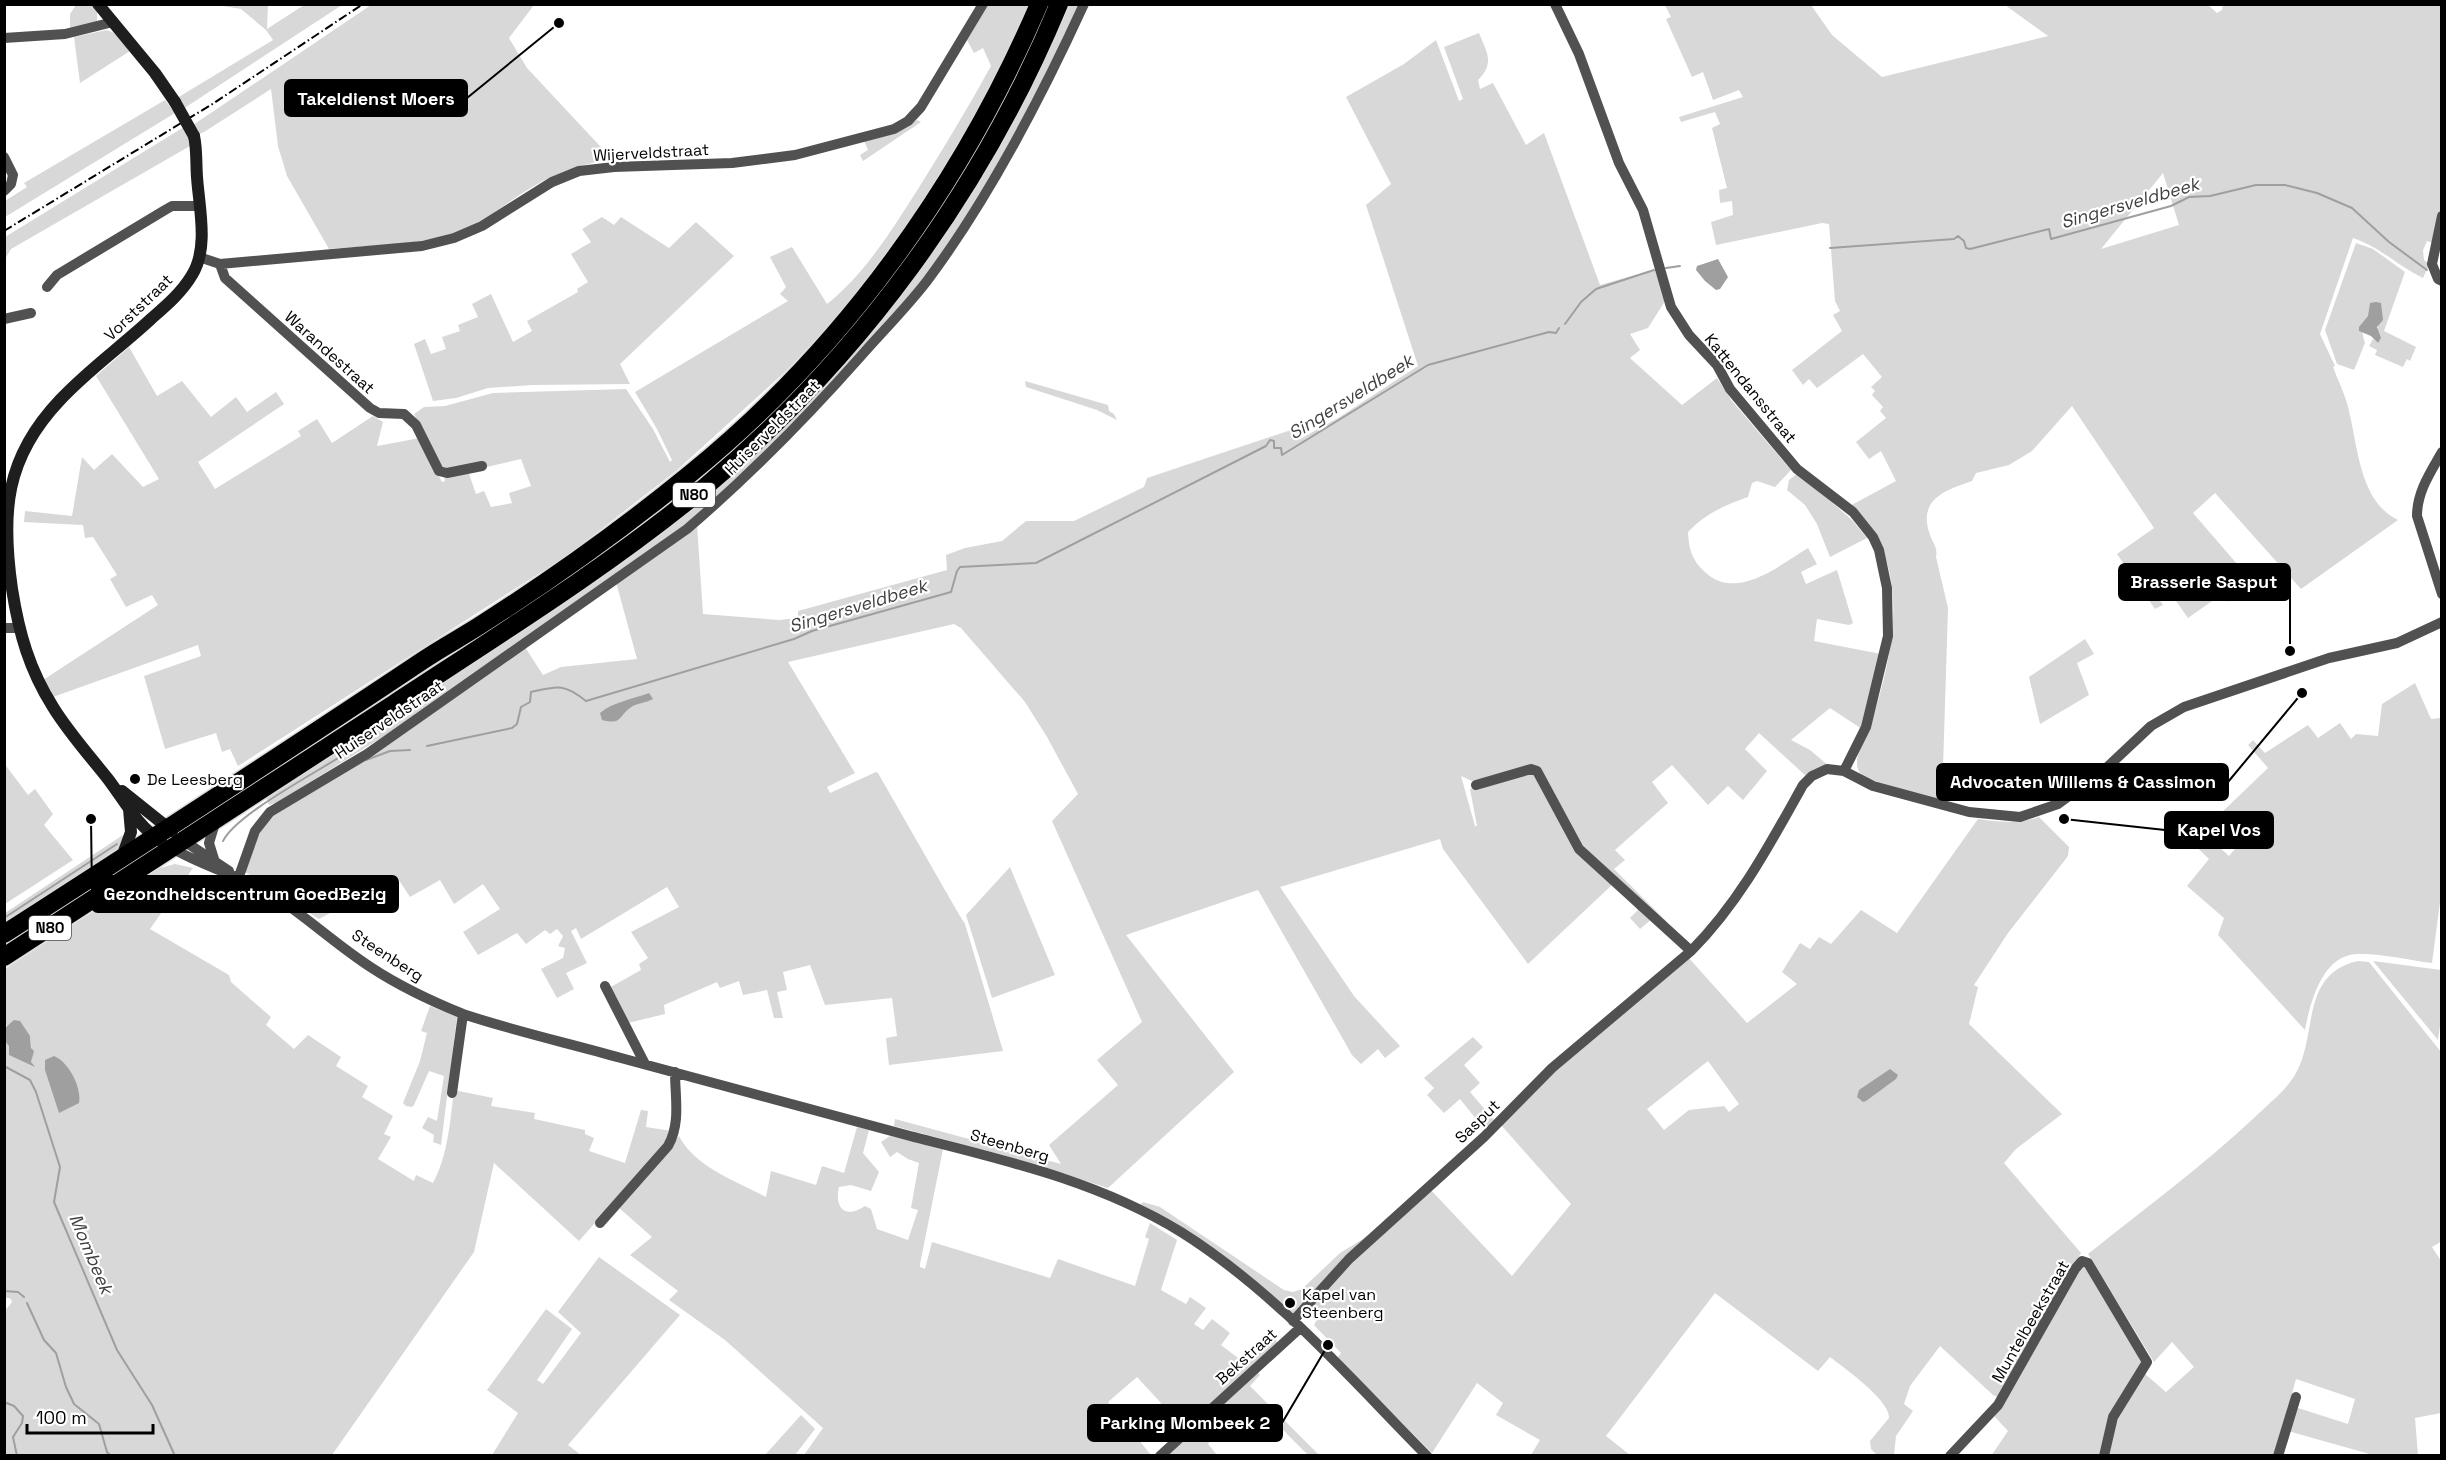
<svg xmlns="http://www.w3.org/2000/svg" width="2446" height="1460" font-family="'Space Grotesk',sans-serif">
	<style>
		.green { fill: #d8d8d8; fill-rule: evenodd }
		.water { fill: #9f9f9f }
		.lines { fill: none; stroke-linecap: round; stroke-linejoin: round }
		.stream { stroke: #9f9f9f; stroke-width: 2 }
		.highway-casing { stroke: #dbdbdb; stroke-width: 21 }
		.street { stroke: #515151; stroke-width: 10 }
		.secondary { stroke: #1e1e1e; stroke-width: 12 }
		.highway { stroke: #000; stroke-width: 18 }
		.rail { stroke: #000; stroke-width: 2; stroke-dasharray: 9 3 1.5 3; stroke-linecap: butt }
		.secondary-bridge { stroke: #1e1e1e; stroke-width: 12 }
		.poi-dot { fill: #000; stroke: #fff; stroke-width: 2 }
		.labels { text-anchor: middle; stroke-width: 4.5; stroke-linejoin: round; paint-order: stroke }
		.shield { fill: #fff; stroke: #4c4c4c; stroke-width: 1.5 }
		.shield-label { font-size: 15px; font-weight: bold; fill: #000 }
		.street-label { font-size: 16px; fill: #000; stroke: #fff }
		.poi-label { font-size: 16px; fill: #000; stroke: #fff; text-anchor: start }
		.water-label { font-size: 18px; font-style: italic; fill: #404040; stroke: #fff }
		.leader { fill: none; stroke: #000; stroke-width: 2 }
		.callout-dot { fill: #000; stroke: #fff; stroke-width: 2 }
		.callout { fill: #000; stroke: #000; stroke-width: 2 }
		.callout-label { font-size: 18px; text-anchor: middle; font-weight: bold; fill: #fff }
	</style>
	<rect width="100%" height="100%" fill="#fff"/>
	<path class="green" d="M2207,4L2217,13L2222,10L2223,4L2441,5V205L2435,241L2433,243L2427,241L2423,250L2424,260L2428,263V267L2423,278C2398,266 2380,247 2353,238L2320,334L2335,366L2333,367C2338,381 2346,396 2349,411C2358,448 2360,502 2398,520L2301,589L2215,493L2193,513L2244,572L2240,575L2250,585L2228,602L2222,594L2188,618L2176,601L2181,598L2169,581L2154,591L2163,605L2155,609L2117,554L2154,528L2072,406L2032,451L2009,465L1976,473L1972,481C1946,490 1917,499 1930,535C1933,543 1938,548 1936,557L1948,608L1942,800C1926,796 1869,784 1860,773C1850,759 1868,735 1872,721C1888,669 1904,607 1884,554C1878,538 1859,521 1848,507L1896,481L1881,451L1869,459L1856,442L1886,418L1880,411L1883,407L1872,395L1875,391L1871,387L1882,377L1863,354L1817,388L1809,379L1803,385L1792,370L1842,331L1833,315L1840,311L1835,301L1829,224L1822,223L1716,245L1711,222L1733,215L1732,201L1720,203L1719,190L1727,188L1712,128L1720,124L1715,112L1681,122L1679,117L1743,97L1739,90L1713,100L1703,72L1692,77L1666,19L1671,17L1665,5H1811L1832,35L1882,77L2048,36L2005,5ZM2163,173L2179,225L2101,249Z
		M76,5H91L97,12V21L70,29V14Z
		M217,5H268L267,29L304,5H342L183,109L177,98L273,40L266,30L241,9Z
		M371,5H534L509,38L527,68L612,159C584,164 559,171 534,186C509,200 487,221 460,231C419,246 373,245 329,249L287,176L278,146L271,89L204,132L199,134L193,125Z
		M988,5H1032L965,137L917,214L851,302L786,371L676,471L568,555L238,766L230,749L222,752L216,733L165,749L144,676L201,656L198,645L53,697L43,680L158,605L152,595L126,607L110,579L117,575L93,537L85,538L83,525L24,522L25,511L72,516L82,457L94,470L112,454L143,487L159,479L96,376L129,347L157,396L182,381L211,417L236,397L247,412L276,392L284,404L198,462L215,489L301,436L298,431L317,419L332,443L373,416L383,422L377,446L420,438L442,482L445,481L444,476L468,471L476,494L484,491L491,507L512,503L509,493L531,486L521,459C497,464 465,476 441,466L414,414L424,407L445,406L493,393L626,389L653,429L670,462L672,460L657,429L635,392L788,301L780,294L786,287L770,257L792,247L827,304C864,275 892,230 918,189C943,149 968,108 991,66L983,48L974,53L967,40Z
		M1069,5H1081L1062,46L989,180L958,228L924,279L828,389L741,475L684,526L410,720L278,802L269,805L265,795L654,538L904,290L943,238L985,172L1029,90Z
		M107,30L114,33L130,51L80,83L74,37Z
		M1479,33C1487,53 1495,63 1478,80L1480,89L1493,83L1526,145L1544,133L1600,285L1656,269L1665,301L1648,328L1630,334L1640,350L1630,358L1682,405L1717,378L1732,401L1791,470L1775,487L1757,481L1752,483L1748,497C1725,505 1705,514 1688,532C1689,550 1692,560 1705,572C1736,602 1780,565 1808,548L1817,564L1801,572L1806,584L1837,570L1853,623L1849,625L1817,619L1814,641L1881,654L1862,729L1830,708L1791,740L1810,750L1829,766L1806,776L1759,733L1745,749L1767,771L1743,800L1728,786L1708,805L1672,765L1652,782L1668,803L1615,850L1625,860L1614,869L1667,922L1662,927L1653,918L1640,929L1630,918L1638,910L1613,884L1528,964L1443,849L1440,839L1280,887L1354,996L1400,1046L1385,1058L1378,1049L1361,1064L1352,1055L1258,890L1126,935L1234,1072L1108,1188L1003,1155L894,1126L895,1119L1061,1164L1049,1145L1118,1085L1097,1060L1142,1022L1052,821L1078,794L1047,737L1025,702L961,628L954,624L788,662L855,773L827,787L830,793L876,772L878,773L957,911L965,924L1003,1051L889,1065L886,1038L897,1036L892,998L825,1005L810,965L783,972L787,990L777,992L783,1018H774L767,990L743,995L739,981L720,988L717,982L664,1005L665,1014L628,1023L609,988L641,970L639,964L648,958L631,932L679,907L667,887L581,939L576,928L571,931L587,963L566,973L574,989L557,998L541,969L563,958L565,948L558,946L563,936L557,929L550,934L545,930L526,944L517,933L478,955L463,932L500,909L483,884L454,904L440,880L410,897L397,877L319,919L245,872L259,831L267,818L525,647L543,675L561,667L637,659L616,582L697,525L703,614L779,620L798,618V611L947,570L946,555L965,548L1002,541L1026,521H1074L1144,487L1147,478L1294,429L1300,439L1338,418L1418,366L1366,205L1391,184L1346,97L1404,64L1436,40L1459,101L1463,99L1444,47ZM1529,771L1470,789L1477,826H1475L1461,776L1474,782Z
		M165,100L175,113L5,217V201L27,187L24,183Z
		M917,120L921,122L863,161L860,155L868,150L864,141L903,129Z
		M184,127L189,135L190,146L11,249L5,259V237Z
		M602,217L614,225L621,217L669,248L696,222L734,256L620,364L630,384L533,385L488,388L456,398L433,401L414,344L425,339L431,354L446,349L442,337L460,331L458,325L478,317L472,304L491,294L513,342L532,331L527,321L578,292L577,289L588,282L571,254L591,242L582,229Z
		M2356,243L2373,249L2405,272L2384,331L2416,347L2410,361L2407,359L2403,367L2375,355L2377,350L2369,346L2373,339L2378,343V325L2368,316L2359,331L2362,332L2365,343L2354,370L2337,364L2325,330Z
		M1025,381L1108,405L1109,411L1114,414L1117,420L1097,410L1026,387Z
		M1798,473L1852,520L1867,538L1830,557L1817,524L1805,505L1787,490L1789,480Z
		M2085,639L2094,654L2077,663L2089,695L2040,724L2029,677Z
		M2415,683L2431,719L2441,718L2442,887L2432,963C2409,960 2380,953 2357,954C2322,955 2310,1003 2305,1030L2218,935L2224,918L2187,886L2209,859L2188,839L2198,828L2229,856L2246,836L2220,814L2268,768L2248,745L2253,740L2265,753L2308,725L2318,738L2340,723L2351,739L2356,734L2378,736L2382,704Z
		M4,763L28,795L35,789L53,814L44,825L73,860L5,904Z
		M2039,817L2069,847L2068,856L2008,933L1974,985L1978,987L1969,1024L2062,1114L2016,1149L2004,1163L2081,1253L1998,1397L1993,1395L1940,1346L1910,1386L1904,1404L1913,1411L1896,1436L1894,1455H1877L1871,1449L1870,1441L1889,1418C1890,1400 1844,1368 1830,1357L1818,1371L1715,1293L1606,1436L1630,1455H1531L1540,1440L1496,1415L1503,1403L1477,1383L1432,1453L1337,1358L1341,1353L1314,1325L1317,1319L1308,1311L1303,1318L1296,1316L1219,1252L1141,1204L1143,1202L1160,1207L1284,1290L1293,1292L1302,1289L1340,1253L1371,1234L1429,1188L1512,1276L1571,1204L1501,1125L1555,1070L1688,957L1747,1023L1797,984L1782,972L1800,943L1810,949L1819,937L1831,944L1861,910L1897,933L1978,819C1999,822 2019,824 2039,817ZM1708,1061L1739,1104L1729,1112L1724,1106L1689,1110L1664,1130L1647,1109Z
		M123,835L124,843L121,848L5,922V913Z
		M175,864L193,868L150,929L229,975L231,982L271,1017L266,1025L294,1049L308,1035L341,1057L336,1066L368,1086L362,1097L393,1116L384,1134L391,1137L378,1159L414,1181L416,1175L433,1183C448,1155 450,1122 454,1090L493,1098L491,1106L535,1113L534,1119L585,1130V1134L594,1138L589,1151L625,1163L641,1110L648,1111L646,1127L672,1131L669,1139L579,1241L494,1163L474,1252L332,1455H5L4,1312L12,1302L10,1298H4L5,1041L31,1062L32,1056L30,1036L5,1025V1028V969L160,868Z
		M1010,867L1055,975L992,998L966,915Z
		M2358,961L2369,962L2441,1052L2442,1241L2432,1247L2441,1261V1413L2415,1418L2418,1455H2373L2288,1431L2295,1407L2348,1424L2355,1399L2296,1379L2275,1455H2107L2112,1428L2144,1373L2166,1392L2194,1367L2172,1342L2154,1362L2088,1254C2144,1209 2203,1166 2255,1117C2269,1103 2286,1091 2296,1073C2318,1034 2300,974 2358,961Z
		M2373,961L2441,970L2442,1012L2438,1040Z
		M430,1006L457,1017L441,1145L433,1142L434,1135L422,1128L428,1117L437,1121L444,1076L429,1071L414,1105L412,1107L406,1106L403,1103L420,1061L427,1033L421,1031Z
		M1473,1037L1483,1047L1464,1065L1480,1083L1470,1092L1494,1120L1485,1130L1460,1099L1444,1113L1427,1095L1434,1088L1424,1078Z
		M857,1127L869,1130L863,1153L879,1172L871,1191L851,1185L839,1187C834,1209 846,1219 865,1206L871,1209L877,1229L908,1240L918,1210L911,1208L919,1163L908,1159L897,1152L890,1157L881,1142L890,1136L943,1149L920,1264V1267L925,1269L932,1242L1050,1278L1058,1259L1135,1286L1149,1239L1145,1237L1150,1223L1177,1240L1161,1290L1186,1304L1190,1297L1206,1308L1194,1324L1203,1330L1212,1319L1230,1333L1221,1345L1242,1361L1271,1335L1279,1344L1256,1371L1260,1375L1250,1386L1319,1455H1308L1268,1415L1256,1428L1235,1411L1208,1444L1217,1455H1169L1167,1453L1180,1432L1159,1406L1161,1403L1137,1377L1108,1402L1151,1455H804L823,1428L725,1340L669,1300L678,1291L630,1255L652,1237L618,1207L679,1136C695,1167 736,1181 766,1197L771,1171L816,1185L822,1166L844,1173Z
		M599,1257L680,1315L568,1445L581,1455H492L518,1413L487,1390L546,1309L572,1329L537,1380L543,1384L581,1333L558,1312Z
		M2085,1264L2144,1360L2115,1406L2101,1455L1991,1456L2008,1431L1994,1416L2077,1270Z
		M801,1415L815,1429L795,1455H765Z"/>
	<path class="water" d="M1718,259L1728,277L1720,289L1716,290L1705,281L1696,270L1697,266Z
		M2376,302L2381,303L2383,320L2377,327L2381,338L2378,343L2371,336L2359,331V327L2368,316L2370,303Z
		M649,693L653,699C646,703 636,703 630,708C618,717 622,725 602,720L600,713C613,702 633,699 649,693Z
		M14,1020L20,1021L30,1036L31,1048L34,1051L31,1062L35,1067L9,1055V1046L5,1041V1028Z
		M54,1056C69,1062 82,1088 79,1103L59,1113L45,1070V1060Z
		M1890,1069L1898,1075L1896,1079L1866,1101L1863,1102L1857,1097L1859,1090Z"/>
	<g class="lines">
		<path class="stream" d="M1830,248L1954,239L1958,236L1964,241L1966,248L1970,249L2049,229L2051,239L2171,206L2189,197L2210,196L2256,185H2285L2317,193L2352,208L2389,242L2427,270
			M1666,268L1680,266
			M1565,324L1581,302L1596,289L1654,270
			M427,746L512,728L517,724L521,707L530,702L531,692C557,686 564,683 586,701L794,639L812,631L951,592L957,571L960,567L1036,563L1266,446L1270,440L1274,441V448H1281L1282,455L1428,365L1549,332L1556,333L1559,328
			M366,760L390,751L410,750
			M223,841C237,813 320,771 349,751L356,750
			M4,918L117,844
			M4,1066L30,1080L36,1092L60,1167L54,1202L117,1350L152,1405L175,1456
			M4,1291L18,1292L24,1297
			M27,1303L44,1340L56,1353L66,1387L74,1404L99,1424L107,1452L111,1456
			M4,1402L14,1406L23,1416L22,1423L13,1437L17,1456"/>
		<g class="highway-casing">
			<path id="highway" d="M4,934C144,844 283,754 422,661C441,648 462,637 482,624C554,578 624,528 690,474C843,350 962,184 1039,4
				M4,957C135,873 265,788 395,703C500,634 608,567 705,487C859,358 982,190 1059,4"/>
		</g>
		<path class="street" d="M1555,4L1579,54L1619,163L1643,210L1671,307L1689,335L1717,365L1730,389L1797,469L1853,512L1873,537L1879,550L1887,588L1888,636L1866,727L1844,771
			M4,38L65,34L113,22
			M4,157L13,175L11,184L4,191
			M2442,216L2432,264L2438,279L2442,281
			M199,257L220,264L422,246L454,238L482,226L552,182L579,171L614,167L732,163L764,159L795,155L894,129L908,121L921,107L983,4
			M220,264L225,278L370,408L379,413L404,414L416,425L439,471L447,473L482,466
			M47,287L57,275L165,210L172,206H199
			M4,319L31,313
			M2442,452C2430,473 2417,492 2417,516L2442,594
			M4,628H18
			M1476,785L1531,769L1537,771L1579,849L1691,951
			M184,841L229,871
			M172,848C205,868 243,876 276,897C309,919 339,947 372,968C401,987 431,1001 463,1014C514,1031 568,1043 621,1058C717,1084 814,1110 910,1136C1004,1160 1098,1181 1181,1232C1275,1291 1350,1378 1427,1456
			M214,859L209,843L215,823
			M238,879L255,831L270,812L367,754L687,529C749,476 807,417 861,356C883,331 907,307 927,281C989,198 1041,98 1084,4
			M605,986L645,1064
			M452,1093L463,1014
			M600,1223L668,1146C681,1123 675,1097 675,1072
			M1293,1321L1349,1259L1484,1137L1552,1068L1691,951C1739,903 1770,844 1803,785L1812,776L1827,769L1844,771L1873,786L1969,812L2020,817L2058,804L2102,772L2151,726L2184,707L2329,658L2397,643L2442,622
			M1160,1456L1300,1328
			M1950,1456L1998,1405L2075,1269L2082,1261L2088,1263L2147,1362L2113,1417L2104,1456
			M2278,1456L2296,1397"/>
		<path class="secondary" d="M98,4L155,73L175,102
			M122,791L172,831
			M161,841C138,827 124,800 108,779C89,755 69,733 53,707C29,669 19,633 12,589C1,512 5,458 60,400C88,370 122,346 152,318C167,305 182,292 192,275C209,248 199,207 197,177C196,164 197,149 194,136
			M122,857L131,832L129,809"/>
		<use href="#highway" class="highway"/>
		<path class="rail" d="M4,231L214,103L363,4"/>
		<path class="secondary-bridge" d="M175,102L194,136"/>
	</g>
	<g class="poi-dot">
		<circle cx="135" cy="779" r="6"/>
		<circle cx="1290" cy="1303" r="6"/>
	</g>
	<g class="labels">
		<g class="shield">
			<rect x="673" y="483" width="42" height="24" rx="4.5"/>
			<rect x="29" y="916" width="42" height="24" rx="4.5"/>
		</g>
		<g class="shield-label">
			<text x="694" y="500">N80</text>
			<text x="50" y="933">N80</text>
		</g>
		<g class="street-label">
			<text transform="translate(651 152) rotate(-3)" y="6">Wijerveldstraat</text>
			<text transform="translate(138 307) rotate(-44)" y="6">Vorststraat</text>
			<text transform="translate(330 352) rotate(42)" y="6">Warandestraat</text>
			<text transform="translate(1751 388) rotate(51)" y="6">Kattendansstraat</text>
			<text transform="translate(772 427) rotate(-45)" y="6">Huiserveldstraat</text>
			<text transform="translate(389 719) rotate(-34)" y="6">Huiserveldstraat</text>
			<text transform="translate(388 955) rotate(33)" y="6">Steenberg</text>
			<text transform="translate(1477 1121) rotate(-44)" y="6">Sasput</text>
			<text transform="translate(1010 1145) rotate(16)" y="6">Steenberg</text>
			<text transform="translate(2030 1321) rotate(-60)" y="6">Muntelbeekstraat</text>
			<text transform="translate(1246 1356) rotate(-42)" y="6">Bekstraat</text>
		</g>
		<g class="poi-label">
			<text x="147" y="785">De Leesberg</text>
			<text x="1302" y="1300">Kapel van<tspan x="1302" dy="18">Steenberg</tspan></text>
		</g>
		<g class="water-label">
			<text transform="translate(2130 203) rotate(-16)" y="6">Singersveldbeek</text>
			<text transform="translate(1351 397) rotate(-32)" y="6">Singersveldbeek</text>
			<text transform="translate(858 606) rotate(-17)" y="6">Singersveldbeek</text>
			<text transform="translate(91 1254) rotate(67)" y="6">Mombeek</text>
		</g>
	</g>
	<path class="leader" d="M559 23L467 98M2290 651L2290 582M2302 693L2228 782M2064 819L2165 830M91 819L92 894M1328 1345L1282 1423"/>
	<g class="callout-dot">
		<circle cx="559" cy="23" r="6"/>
		<circle cx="2290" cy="651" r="6"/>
		<circle cx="2302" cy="693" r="6"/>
		<circle cx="2064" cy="819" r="6"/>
		<circle cx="91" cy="819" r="6"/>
		<circle cx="1328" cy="1345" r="6"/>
	</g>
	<g class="callout">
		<rect x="285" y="80" width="182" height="36" rx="6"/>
		<rect x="2119" y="564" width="171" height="36" rx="6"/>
		<rect x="1937" y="764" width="291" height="36" rx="6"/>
		<rect x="2165" y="812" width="108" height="36" rx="6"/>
		<rect x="92" y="876" width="306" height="36" rx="6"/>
		<rect x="1088" y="1405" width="194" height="36" rx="6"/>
	</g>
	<g class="callout-label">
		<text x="376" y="105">Takeldienst Moers</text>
		<text x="2204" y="588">Brasserie Sasput</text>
		<text x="2083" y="788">Advocaten Willems &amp; Cassimon</text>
		<text x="2219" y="836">Kapel Vos</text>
		<text x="245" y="900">Gezondheidscentrum GoedBezig</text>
		<text x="1185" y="1429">Parking Mombeek 2</text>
	</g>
	<rect width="2446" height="1460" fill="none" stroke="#000000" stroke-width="12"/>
	<path d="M27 1424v9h126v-9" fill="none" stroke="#000000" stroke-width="3"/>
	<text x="36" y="1424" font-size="18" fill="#000000" stroke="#ffffff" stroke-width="4.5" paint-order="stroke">100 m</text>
</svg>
